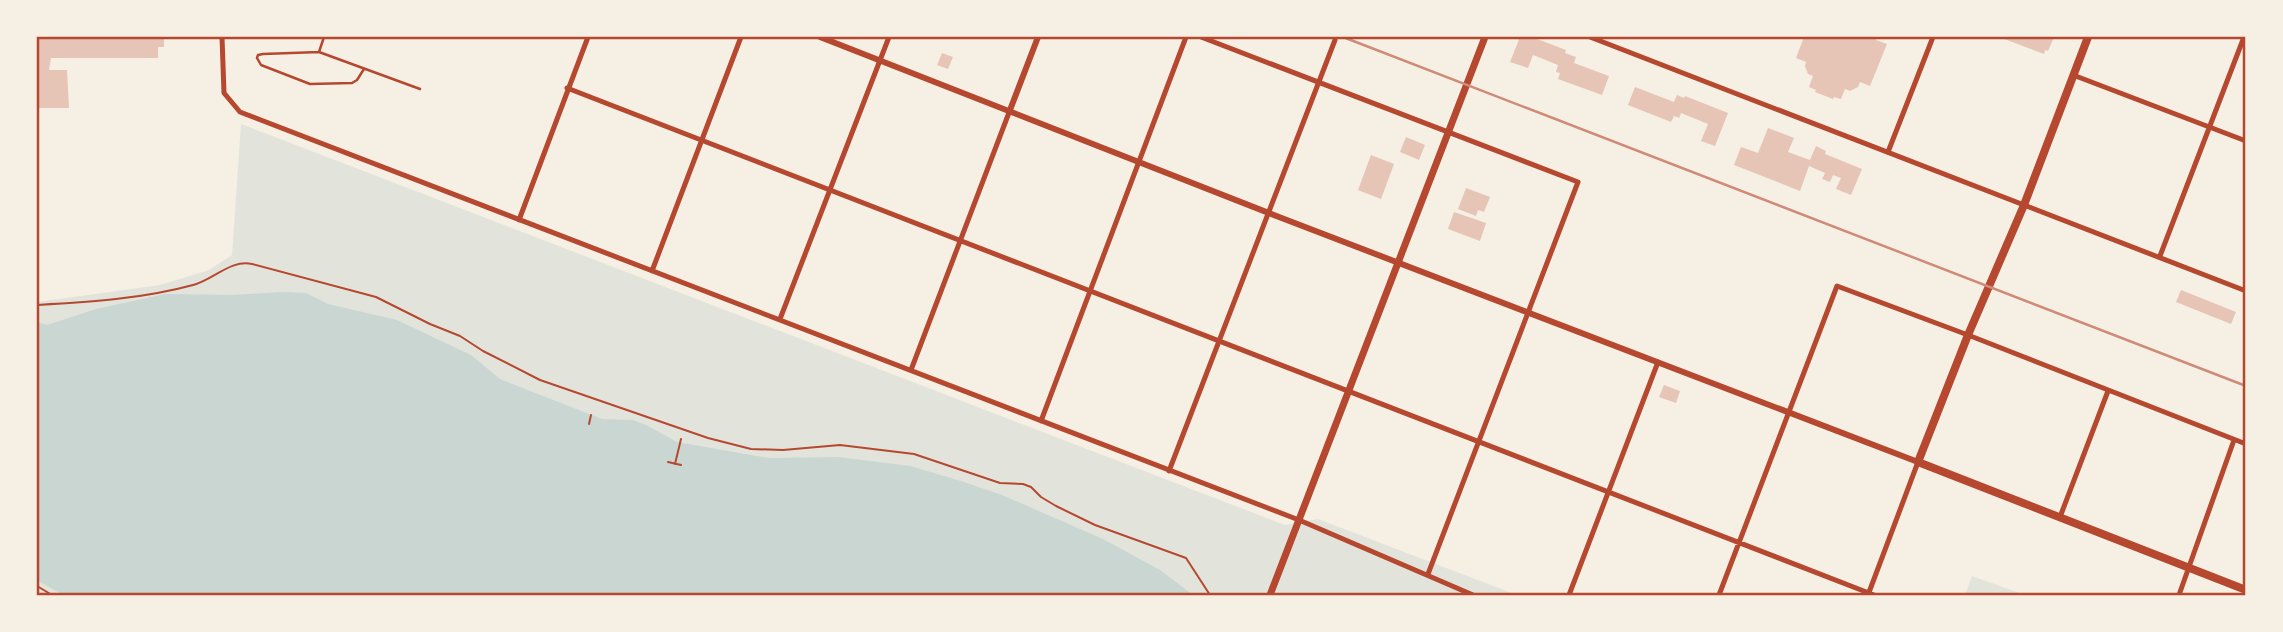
<svg xmlns="http://www.w3.org/2000/svg" width="2283" height="632" font-family="'Golos Text',sans-serif">
	<style>
		.green { fill: #e2e4dc }
		.water { fill: #c9d6d2 }
		.building { fill: #e6c5b7 }
		.lines { fill: none; stroke-linecap: round; stroke-linejoin: round }
		.path { stroke: #b5482f; stroke-width: 2 }
		.service { stroke: #b5482f; stroke-width: 2.5 }
		.minor { stroke: #b5482f; stroke-width: 5 }
		.tertiary { stroke: #b5482f; stroke-width: 6 }
		.secondary { stroke: #b5482f; stroke-width: 7 }
		.primary { stroke: #b5482f; stroke-width: 8 }
		.rail { stroke: #cf8b77; stroke-width: 2.5 }
		.neatline { fill: none; stroke: #b5482f; stroke-width: 2.5 }
	</style>
	<rect width="100%" height="100%" fill="#f6efe4"/>
	<path class="green" d="M241,124L1285,525L1318,519L1517,595H44L37,591V302L160,285L209,270L232,255Z
		M1972,576L2025,595H1965Z"/>
	<path class="water" d="M281,292L306,293L328,304L397,320L471,355L500,379L602,419L633,420L648,426L677,442L769,458L838,457L910,466L961,481L1002,495L1103,539L1160,570L1193,595H63L37,580V322L47,325L96,309L165,294L233,295Z"/>
	<path class="building" d="M37,37H164V47H158V58H51L49,70H67L69,108H37Z
		M1520,37H1532L1566,50L1565,53L1576,57L1574,63L1609,76L1602,95L1558,79L1560,73L1556,72L1558,65L1533,55L1528,68L1510,62Z
		M1804,37H1877L1876,40L1887,44L1870,86L1860,82L1858,87L1850,91L1845,89L1841,99L1834,97L1833,99L1815,92L1816,90L1809,87L1813,76L1808,74L1805,66L1806,62L1796,58Z
		M1999,37H2054L2048,51L2045,50L2044,54Z
		M942,53L953,57L948,69L937,65Z
		M1635,87L1674,102L1677,95L1684,98L1685,96L1728,113L1715,146L1701,141L1708,124L1681,113L1679,118L1674,116L1671,122L1628,105Z
		M1768,128L1794,138L1788,152L1810,160L1816,146L1826,151L1825,154L1862,169L1851,195L1836,189L1841,178L1833,175L1830,182L1822,179L1825,173L1809,166L1800,191L1734,165L1741,147L1758,153Z
		M1406,137L1425,145L1419,160L1400,152Z
		M1371,155L1394,164L1381,199L1358,190Z
		M1466,188L1490,197L1484,212L1478,210L1476,216L1458,209Z
		M1454,212L1486,223L1480,241L1448,229Z
		M2181,290L2236,312L2231,324L2176,302Z
		M1664,385L1680,391L1676,403L1659,397Z"/>
	<g class="lines">
		<path class="path" d="M37,305C89,302 142,299 193,285C213,280 231,259 252,264L376,297L430,324L460,336L483,351L540,380L708,438L751,449L783,450L840,445L914,454L1000,483L1023,484L1031,487L1041,497L1056,506L1095,525L1186,558L1210,595
			M589,424L591,415
			M668,462L681,465
			M675,464L681,439
			M37,586L52,595"/>
		<path class="service" d="M319,52L324,37
			M364,69L357,80L352,83L310,84L261,65L257,58L258,55L263,54L319,52L420,89"/>
		<path class="minor" d="M222,37L224,93L240,112L1299,520L1473,595
			M1201,37L1578,182L1428,574
			M1590,37L2246,291
			M2073,75L2246,141
			M567,88L1874,595
			M1888,152L1933,37
			M519,220L588,37
			M2160,256L2244,37
			M652,271L741,37
			M780,319L889,37
			M911,370L1010,110
			M1041,421L1186,37
			M1169,471L1335,40
			M2060,517L2108,391
			M1569,595L1658,362
			M1719,595L1837,286L1968,335L2246,444
			M1868,595L1918,462
			M2179,595L2234,440"/>
		<path class="tertiary" d="M820,37L1279,217L1918,462
			M1010,110L1038,37"/>
		<path class="secondary" d="M1270,595L1485,37"/>
		<path class="primary" d="M2088,37L2024,205L1968,335L1918,462L2246,590"/>
		<path class="rail" d="M1343,37L2246,386"/>
	</g>
	<rect width="2283" height="632" fill="none" stroke="#f6efe4" stroke-width="77"/>
	<rect x="38" y="38" width="2206" height="556" class="neatline"/>
</svg>
